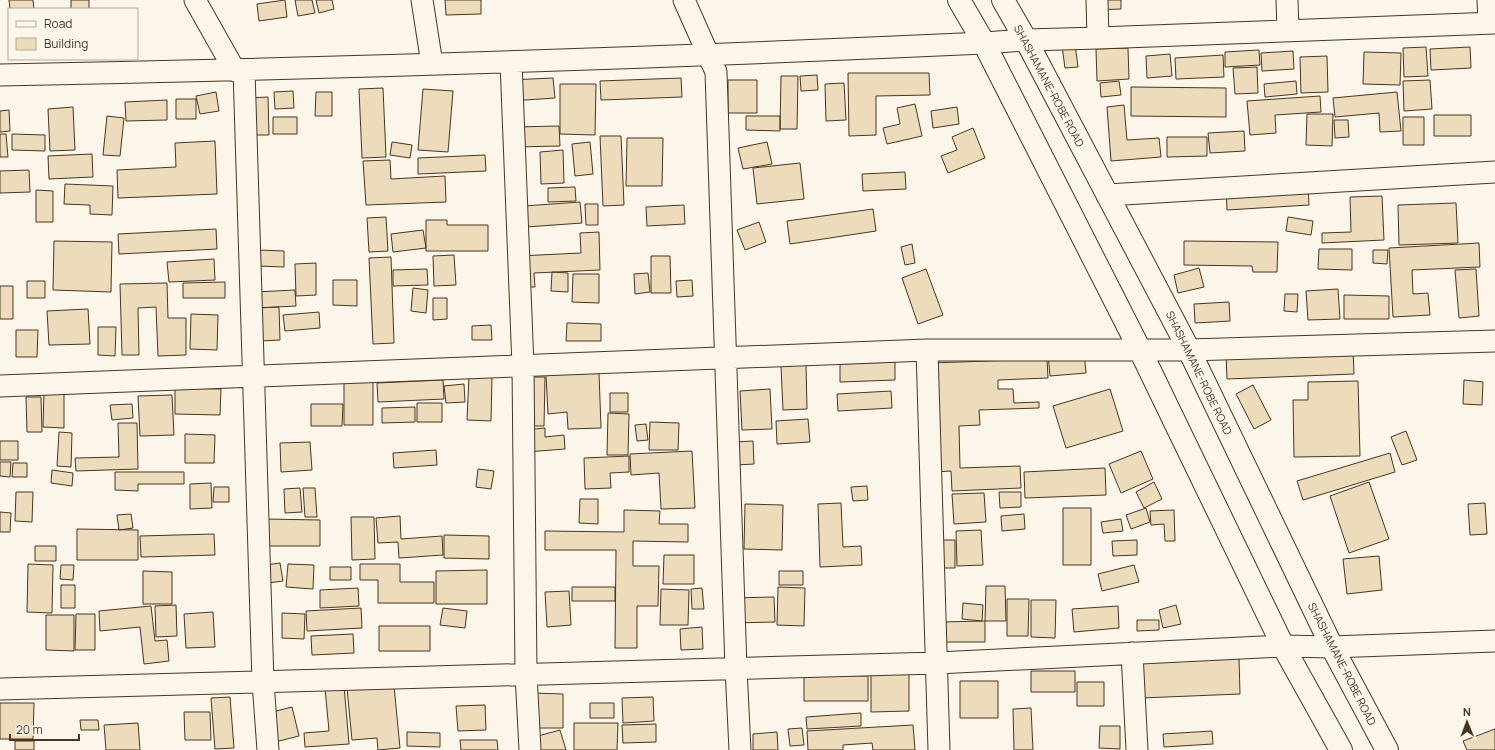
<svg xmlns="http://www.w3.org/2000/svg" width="1495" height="750" font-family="Manrope,sans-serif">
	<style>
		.building { fill: #ecdcbc; stroke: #4a3520 }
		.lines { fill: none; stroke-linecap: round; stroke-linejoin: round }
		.minor-casing { stroke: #4a3520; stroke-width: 23 }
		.primary-casing { stroke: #4a3520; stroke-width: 24 }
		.minor { stroke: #fbf6e9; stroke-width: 21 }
		.primary { stroke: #fbf6e9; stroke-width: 22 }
		.labels { text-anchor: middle; stroke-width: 3; stroke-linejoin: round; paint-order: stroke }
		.street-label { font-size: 11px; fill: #4a3520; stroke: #fbf6e9 }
	</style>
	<rect width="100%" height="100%" fill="#fbf6e9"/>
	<path class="building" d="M9,0H33L34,9H10Z
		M71,0H89V9H71Z
		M285,0L287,17L259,21L257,4Z
		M295,0H312L315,13L298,16Z
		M316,0H332L334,9L319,13Z
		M445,0H481V14L446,15Z
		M1094,0H1121V9L1095,10Z
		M1075,44L1078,67L1065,68L1062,46Z
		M1426,47L1428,76L1404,77L1403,48Z
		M1470,47L1471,68L1431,70L1430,49Z
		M1128,48L1129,79L1097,81L1096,49Z
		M1259,50L1260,65L1225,67V52Z
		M1293,51L1294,69L1262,71L1261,53Z
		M1364,52L1401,53L1400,85L1363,84Z
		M1170,54L1172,76L1147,78L1146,56Z
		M1223,55L1224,77L1176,79L1175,58Z
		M1327,56L1328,92L1301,93L1300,57Z
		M1257,67L1258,93L1235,94L1233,68Z
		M848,73H929L930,95L876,96V135L849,136Z
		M817,75L818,90L801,91L800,76Z
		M781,76H798L797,129H780Z
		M553,78L555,98L510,101L509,80Z
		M681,78L682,97L601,100L600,81Z
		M728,80H757V113H728Z
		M1430,80L1432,109L1404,111L1403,81Z
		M1119,81L1121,95L1101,97L1100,83Z
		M1296,81L1297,94L1265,97L1264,84Z
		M844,83L846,120L826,121L825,84Z
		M560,84H596L595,135L560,134Z
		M1131,87L1226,88V117L1131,116Z
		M383,88L386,157L362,158L359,89Z
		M423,89L453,91L448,152L418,150Z
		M293,91L294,108L275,109L274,92Z
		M216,92L219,111L200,114L196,96Z
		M316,92H332V116H315Z
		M1397,92L1401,131L1380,132L1379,113L1335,117L1333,98Z
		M1320,96L1321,112L1275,115L1276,133L1250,135L1247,101Z
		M268,97L269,135H249L247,98Z
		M176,99H196V119H176Z
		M167,100V120L126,121L125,102Z
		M915,104L922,136L887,144L883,128L900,124L897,108Z
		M1124,105L1127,140L1159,138L1161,157L1111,161L1107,107Z
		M73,107L75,150L50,151L48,109Z
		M957,107L959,124L933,128L931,111Z
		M9,110L10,131L0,132V111Z
		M1307,114H1333L1332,146L1306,145Z
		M1434,115H1471V136H1434Z
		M107,116L124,118L120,156L103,155Z
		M746,116H780V131L746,130Z
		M273,117H297V134H273Z
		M1403,117H1424V145H1403Z
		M1334,120H1348L1349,137L1335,138Z
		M559,126L560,146L515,147V127Z
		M973,128L985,158L948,173L941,156L957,150L952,137Z
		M1244,131L1245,151L1210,153L1208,133Z
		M0,134H6L8,157H0Z
		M12,134L45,135V151L12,150Z
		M600,136H621L624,205L603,206Z
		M1167,137H1207V156L1167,157Z
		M627,138H663L662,186H626Z
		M215,141L217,194L118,198L117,170L176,167L175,143Z
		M392,142L412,145L410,158L390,155Z
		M590,142L593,174L575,176L572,144Z
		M767,142L772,164L743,169L738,148Z
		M563,150L564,183L541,184L540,152Z
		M92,154L93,177L49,179L48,156Z
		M485,155L486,171L418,174V158Z
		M390,160L391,179L445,176L446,202L366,205L363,161Z
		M800,163L804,199L757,204L753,168Z
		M29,170L30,192L0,193V171Z
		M905,172L906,189L863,191L862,174Z
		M1308,183L1309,205L1227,210L1226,187Z
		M65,184L113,186L112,215L90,214V205L64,204Z
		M575,187L576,201L548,202V188Z
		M36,190L53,191V222H36Z
		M1382,196L1384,240L1322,243V233L1351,232L1350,197Z
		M580,202L582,223L526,227L524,206Z
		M1456,203L1458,243L1399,245L1398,205Z
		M585,204H598V225H586Z
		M684,205L685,224L647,226L646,207Z
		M873,209L876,231L790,244L787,221Z
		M386,217L388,251L369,252L367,218Z
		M1288,217L1313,221L1311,235L1286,231Z
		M426,220H447V225H488V251H426Z
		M759,222L766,242L745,250L737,230Z
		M216,229L217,249L119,254L118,234Z
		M423,230L426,248L393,252L391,234Z
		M599,232L600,270L534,273L535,287H520L518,256L581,253L580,233Z
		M54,241L112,242L111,292L53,290Z
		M1184,241L1278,242L1277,272H1253L1252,266L1184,265Z
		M1479,243L1480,267L1412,270L1413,294L1428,293L1430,315L1393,317L1389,248Z
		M912,244L915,263L905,265L901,247Z
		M1319,249H1352V270L1318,269Z
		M258,250L284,251V267L258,266Z
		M1373,250H1388L1387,264L1373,263Z
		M454,255L456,285L434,286L433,256Z
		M651,256H670L671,293H651Z
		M391,257L394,343L373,344L369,258Z
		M214,259L215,280L169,282L167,262Z
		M316,263V295L296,296L295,264Z
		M1199,268L1204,287L1178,293L1174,275Z
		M427,269L428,285L393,286V270Z
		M926,269L943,315L918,324L902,278Z
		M1476,269L1479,316L1459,318L1455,270Z
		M552,272L568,273V292L551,291Z
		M648,273L650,292L635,294L634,274Z
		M573,274H599V303L572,302Z
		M333,280H357V306L333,305Z
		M692,280L693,296L677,297L676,281Z
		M27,281H45V298H27Z
		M225,282V298H183V283Z
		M167,283L168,318H186V355L158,356L156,307L138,308L139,355H122L120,284Z
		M0,286H13V319H0Z
		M413,288L428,290L426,313L411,311Z
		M1338,289L1340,319L1308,320L1306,291Z
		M295,290L296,306L256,308L255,292Z
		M1285,294H1298L1297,312L1284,311Z
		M1344,295L1389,296V319H1344Z
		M433,298H447V319L433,320Z
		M1229,302L1230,321L1195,323L1194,304Z
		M279,307L280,340L259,341L257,308Z
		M88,309L90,344L49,345L47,311Z
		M319,312L320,328L285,331L283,315Z
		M191,314L218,315L217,350L190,349Z
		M567,323L601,324V341H566Z
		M491,325L492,340H472V326Z
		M98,327H116L115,356L98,355Z
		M16,330H38L37,357H16Z
		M1353,349L1354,374L1227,379L1226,354Z
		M1084,351L1086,373L1050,376L1048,354Z
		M1047,359L1048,378L998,380V389H1013L1014,403L1039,402V408L979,410L980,425L959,426L960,468L1020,466L1021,488L952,491L951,471L935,472L931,363Z
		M895,362V380L840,382V364Z
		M806,365L807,409L783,410L781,366Z
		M599,373L601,428L568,429L567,412L548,414L546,375Z
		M469,376L492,377L491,421L467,420Z
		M524,377H545L544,426H524Z
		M344,379H373V425H344Z
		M443,380L444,399L378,402L377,383Z
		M1464,380L1483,382L1482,405L1463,404Z
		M1358,381L1360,456L1294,457L1293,400H1308V382Z
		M464,384L465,402L446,403L444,386Z
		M1253,385L1271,420L1254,429L1236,394Z
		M175,388L221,389L220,415L175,414Z
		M770,389L772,429L742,430L740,391Z
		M1110,389L1123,431L1066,448L1053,406Z
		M891,391L892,408L838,411L837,394Z
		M44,392H64V428L43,427Z
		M610,393H628V412H610Z
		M172,395L174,435L140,436L138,396Z
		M26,397H41L42,432H27Z
		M417,403H442V422H417Z
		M132,404L133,418L112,420L110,405Z
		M311,404H343L342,426H311Z
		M415,407V422L382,423V408Z
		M608,413L629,414L628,455H607Z
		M808,419L810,442L777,444L776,421Z
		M650,422L679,423L678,450H649Z
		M118,423H137L138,469L76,471L75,458L119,457Z
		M646,424L648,440L637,441L635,425Z
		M545,428V437L564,435L565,449L526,452L525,430Z
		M1406,431L1417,460L1402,465L1391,437Z
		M59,432L72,433L71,467L57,466Z
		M185,434L215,435L214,463H185Z
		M0,441H18V460H0Z
		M753,441L754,464L736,465L735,442Z
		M310,442L312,470L281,472L280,443Z
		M436,450L437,465L394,468L393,453Z
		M692,451L695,508L661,509L659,473L631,475L630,454Z
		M1141,451L1153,479L1121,493L1109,464Z
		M1390,453L1395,472L1303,500L1297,481Z
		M629,456V472L610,473L611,488L585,489L584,458Z
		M0,462H11L10,477L0,476Z
		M13,463H27V477H12Z
		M1105,468L1106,495L1025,498L1024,472Z
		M478,469L494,471L491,489L476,487Z
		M52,470L73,473L72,486L51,483Z
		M115,472H184V484H138V491L115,490Z
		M1154,482L1162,499L1144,508L1136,492Z
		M1369,482L1389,539L1349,553L1330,496Z
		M211,483L212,508L190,509V484Z
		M867,486L868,500L853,501L851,487Z
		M214,487H229V502H213Z
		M300,488L302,512L285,513L284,489Z
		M303,488H315L317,517H305Z
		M16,492H33L32,522L15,521Z
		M999,492H1021V507L1000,508Z
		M984,493L986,522L954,524L952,494Z
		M580,499H598V524L579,523Z
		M841,503L843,547L861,546L862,565L820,567L818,504Z
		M1485,503L1487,534L1470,535L1468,504Z
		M745,504L783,505L782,550L744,549Z
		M1063,508H1091V565H1063Z
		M1146,508L1150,522L1131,529L1126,515Z
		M624,510L660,511L659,524H688V542L633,541V566H659L658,606H637V648H615L616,550H545V531L624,532Z
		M1174,510L1175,541H1165L1164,524L1151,525L1150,511Z
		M0,512L11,513L10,532H0Z
		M131,514L133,528L119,530L117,515Z
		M1024,514L1025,529L1002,531L1001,516Z
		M400,516L401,539L442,536L443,555L399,558L398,542L378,543L376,518Z
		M351,517H374L375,559L352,560Z
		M264,519L320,520V546H264Z
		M1121,519L1123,531L1103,533L1101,522Z
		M77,529L138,530V560H77Z
		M981,530L983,565L957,566L956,531Z
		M214,534L215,555L141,557L140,536Z
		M444,535L489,536V559L444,558Z
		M939,540H955V568H940Z
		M1137,540V555L1113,556L1112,541Z
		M35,546H56V561H35Z
		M664,555H694V584H663Z
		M1379,556L1382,590L1347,594L1343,559Z
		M280,563L283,581L261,584L259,566Z
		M28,564L53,565L52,613L27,612Z
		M288,564L314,565L313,589L286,587Z
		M360,564H400V582H434V603H378V580H360Z
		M61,565H74L73,580L60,579Z
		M1134,565L1139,582L1102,591L1098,574Z
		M330,567H351V580H330Z
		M487,570V604H436V571Z
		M143,571L172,572V604H143Z
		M779,571H803V585H779Z
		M61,585H75V608H61Z
		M986,586H1005L1006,621H985Z
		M572,587H615V601H572Z
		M778,587L805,588L804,626L777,625Z
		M358,588L359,606L320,608V590Z
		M702,588L704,609H692L691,589Z
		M661,589L689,590L688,625H660Z
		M569,591L571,625L547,627L545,592Z
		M774,597L775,622L732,623V598Z
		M1007,599H1029L1028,636H1007Z
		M1031,600H1056L1055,638L1031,637Z
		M963,603L983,605L982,621L962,619Z
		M176,605L177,636L156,637L155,606Z
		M1176,605L1181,624L1163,628L1159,610Z
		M151,606L155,641L167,640L169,661L144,664L140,627L100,631L99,611Z
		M1118,606L1119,628L1074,632L1072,609Z
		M361,608L362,628L307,631L306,611Z
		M443,608L467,611L465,628L440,625Z
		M213,612L215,647L186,648L184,614Z
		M282,613L305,614L304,639L282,638Z
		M76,614H95V650H75Z
		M46,615H74V651L46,650Z
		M1137,620H1159V630L1137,631Z
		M985,621V642H941V622Z
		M379,626H430V651H379Z
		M702,627L703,649L681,650L680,629Z
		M353,634L354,653L312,655L311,636Z
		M1239,658L1240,694L1141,698L1139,662Z
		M1031,671H1075V692H1031Z
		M871,674H909V711L871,712Z
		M804,675L868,676V701H804Z
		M960,681H998V718H960Z
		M1077,682H1104V706H1077Z
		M344,686L349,744L305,747L304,733L329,731L325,688Z
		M394,686L400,748L378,750L377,738L352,740L347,688Z
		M532,693L563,694V728H532Z
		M230,697L234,748L215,749L211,698Z
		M653,697L654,721L623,723L622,698Z
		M0,703H34L33,739H0Z
		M590,703H614V718H590Z
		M485,705L486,730L458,731L456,706Z
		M292,707L299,736L275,742L268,713Z
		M1031,708L1033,750H1014L1013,709Z
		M184,712H210L211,740H185Z
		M861,713V726L807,729L806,717Z
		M80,720H98L99,730H81Z
		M138,723L140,750H106L104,725Z
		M574,723H618L617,750H574Z
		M656,724V742L623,743L622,725Z
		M913,725L915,750H873L872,743L843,745V750H808L807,731Z
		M1100,726H1120V749L1099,748Z
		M802,728L804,745L790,746L788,729Z
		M1495,729V750H1467L1463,741Z
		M560,730L566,750H530L527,739Z
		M1212,731L1213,744L1164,747L1163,734Z
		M407,732L440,733V747L407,746Z
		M777,732L778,750H753V734Z
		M460,740H497L498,750H461Z
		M15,741H34V750H15Z"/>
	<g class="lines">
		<g class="minor-casing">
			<path id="minor" d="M195,0L235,71
				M422,0L432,64
				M684,0L716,72L736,668L740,750
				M1097,0L1098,38
				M1287,0L1288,30
				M1488,0L1489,23
				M511,62L523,366L526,674L530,750
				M244,70L263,682L268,750
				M0,75C328,69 656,58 984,43L1026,40L1098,38L1495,23
				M1107,195L1495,172
				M927,350L939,750
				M0,386L927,350H1189L1495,341
				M1132,653L1137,750
				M0,689L937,663L1283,646L1332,647L1495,641"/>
		</g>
		<g class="primary-casing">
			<path id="primary" d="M959,0L984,43L1140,350L1283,646L1341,750
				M1003,0L1026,40L1189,350L1332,647L1387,750"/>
		</g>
		<use href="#minor" class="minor"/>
		<use href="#primary" class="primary"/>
	</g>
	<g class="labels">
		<g class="street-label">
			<text transform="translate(1049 86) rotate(62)" y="4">SHASHAMANE-ROBE ROAD</text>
			<text transform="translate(1199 373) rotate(64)" y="4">SHASHAMANE-ROBE ROAD</text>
			<text transform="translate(1342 664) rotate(63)" y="4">SHASHAMANE-ROBE ROAD</text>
		</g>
	</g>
	<rect x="8" y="8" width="130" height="52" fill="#fbf6e9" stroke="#b4a999"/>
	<rect x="16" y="21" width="20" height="6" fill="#fbf6e9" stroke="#b4a999"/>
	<text x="44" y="28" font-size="12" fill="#4a3520">Road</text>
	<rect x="16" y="38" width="20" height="12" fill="#ecdcbc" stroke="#b4a999"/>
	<text x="44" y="48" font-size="12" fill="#4a3520">Building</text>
	<g transform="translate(1467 722) rotate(359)" stroke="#fbf6e9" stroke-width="3" paint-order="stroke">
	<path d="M0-3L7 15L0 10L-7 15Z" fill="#4a3520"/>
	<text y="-6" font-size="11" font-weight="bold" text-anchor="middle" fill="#4a3520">N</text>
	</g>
	<path d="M10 734v6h69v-6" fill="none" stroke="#4a3520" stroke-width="2"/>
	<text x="16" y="734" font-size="12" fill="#4a3520" stroke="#fbf6e9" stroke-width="3" paint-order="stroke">20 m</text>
</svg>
